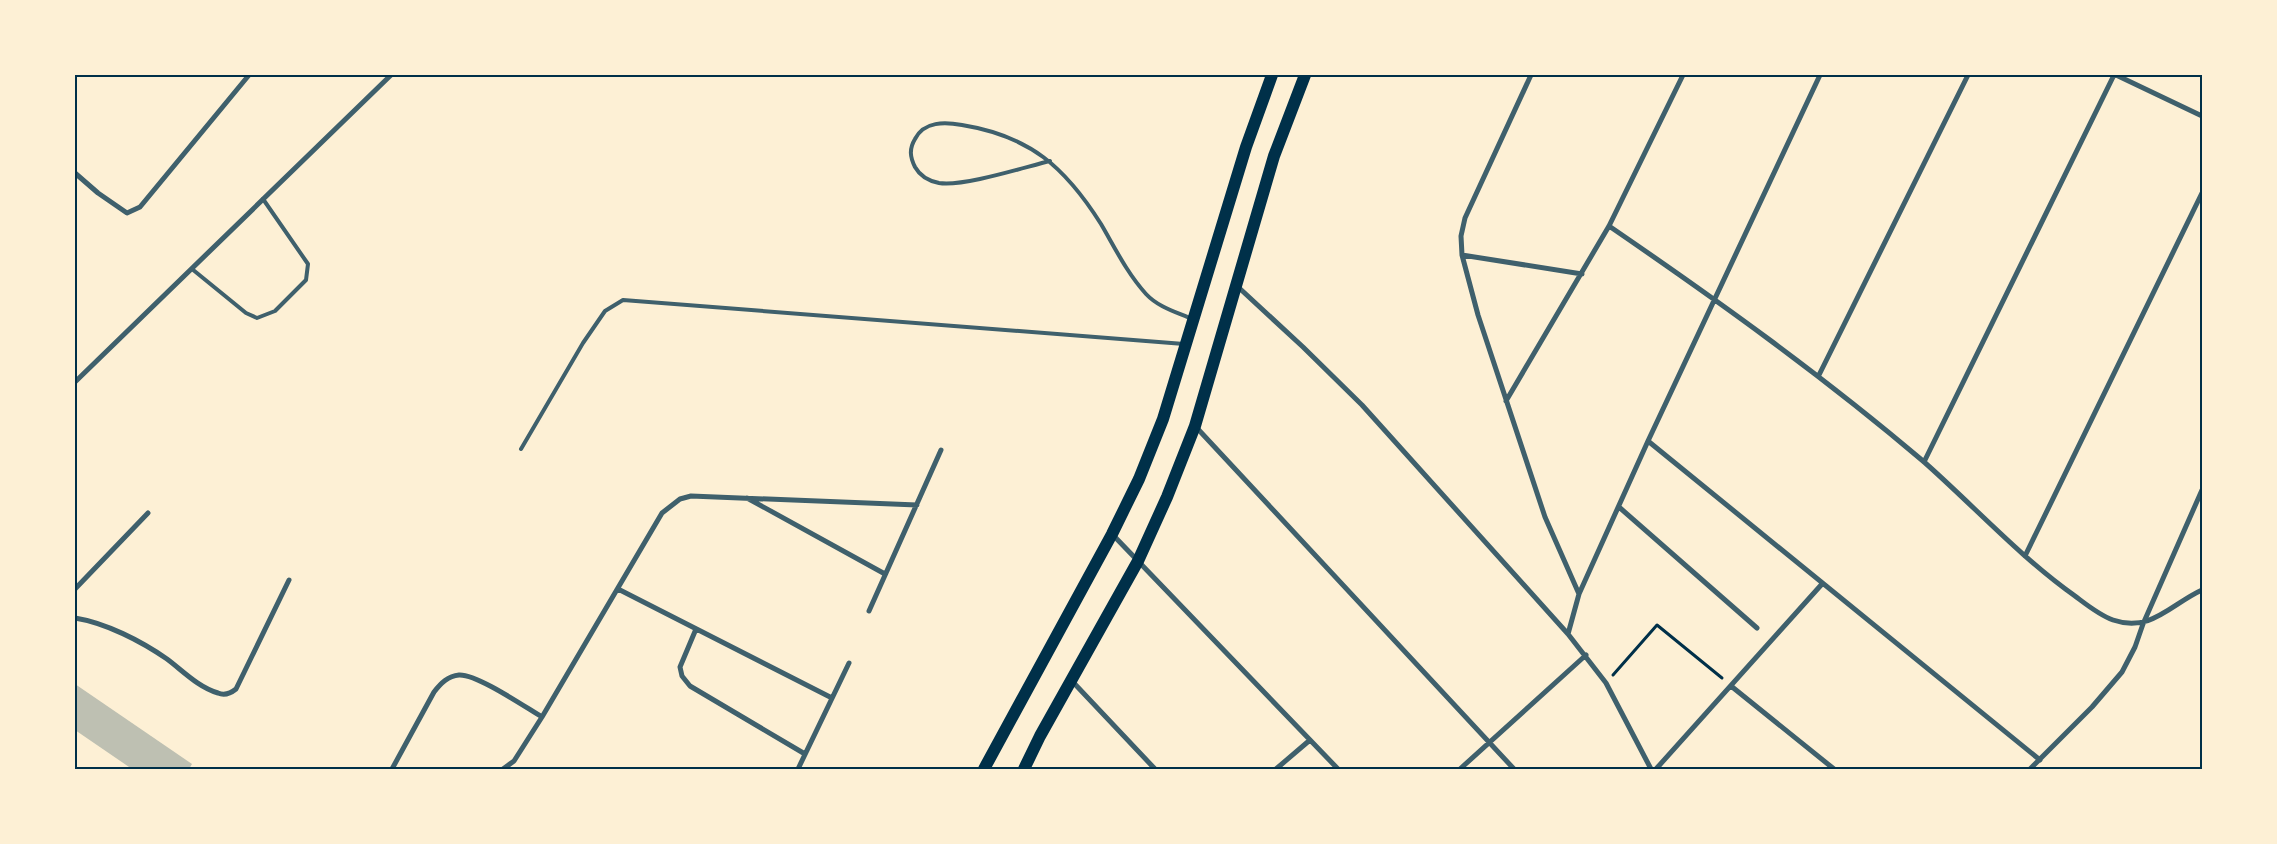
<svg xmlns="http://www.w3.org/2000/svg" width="2277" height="844" font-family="'Exo 2',sans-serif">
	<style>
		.building { fill: #bec0b2 }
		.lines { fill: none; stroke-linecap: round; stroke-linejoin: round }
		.path { stroke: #003049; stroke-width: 3 }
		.service { stroke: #3f606c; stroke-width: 4 }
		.minor { stroke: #3f606c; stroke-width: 5 }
		.primary { stroke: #003049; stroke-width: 12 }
		.neatline { fill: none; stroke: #003049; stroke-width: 2 }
	</style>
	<rect width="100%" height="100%" fill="#fdf0d5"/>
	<path class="building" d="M75,684L192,764L189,769H132L75,730Z"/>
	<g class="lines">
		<path class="path" d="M1613,675L1657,625L1722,678"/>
		<path class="service" d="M1050,161C1025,167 963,187 939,183C929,181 920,176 915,167C910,157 909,149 915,139C924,121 945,122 962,125C1030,136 1065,167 1101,224C1115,248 1127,273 1146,294C1158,307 1176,312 1192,319
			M192,269L246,313L257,318L275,311L306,280L308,264L263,199
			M521,449L583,343L605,311L623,300L1184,344"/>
		<path class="minor" d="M1531,75L1465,218L1461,236L1462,255L1478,315L1545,517L1579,594
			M2116,75L2202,116
			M75,173L98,193L127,213L140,207L249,75
			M1609,226C1717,300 1823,376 1923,461C1974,506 2020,557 2075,596C2087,605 2099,615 2113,620C2151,633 2171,604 2202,590
			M1462,255L1582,274
			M1237,286L1303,347L1362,405L1568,634L1606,683L1651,769
			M1819,375L1968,75
			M75,382L391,75
			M1506,401L1609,226L1683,75
			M1196,427L1514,769
			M1648,441L2040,760
			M1924,462L2114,75
			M747,498L885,574
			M1619,507L1757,628
			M1113,535L1338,769
			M2025,556L2202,193
			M75,589L148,513
			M618,589L832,698
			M869,611L941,450
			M75,618C106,623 141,641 167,659C183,671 198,687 218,693C225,696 231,693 236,689L289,580
			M696,629L680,667L682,676L690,686L805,754
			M1568,634L1579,594L1648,441L1820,75
			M1071,680L1155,769
			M1731,686L1834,769
			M392,769L434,692C441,683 448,676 459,675C477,674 525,707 542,717
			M503,769L514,761L542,717L662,513L680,499L691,496L917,505
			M798,769L849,663
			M1276,769L1310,740
			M1460,769L1586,655
			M1656,769L1822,584
			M2030,769L2092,707L2122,672L2135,647L2143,624L2202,490"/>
		<path class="primary" d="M984,769L1112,534L1139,479L1163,419L1246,147L1272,75
			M1024,769L1040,736L1138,561L1167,497L1195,426L1274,156L1305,75"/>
	</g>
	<rect width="2277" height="844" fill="none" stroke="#fdf0d5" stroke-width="152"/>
	<rect x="76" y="76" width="2125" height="692" class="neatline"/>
</svg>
